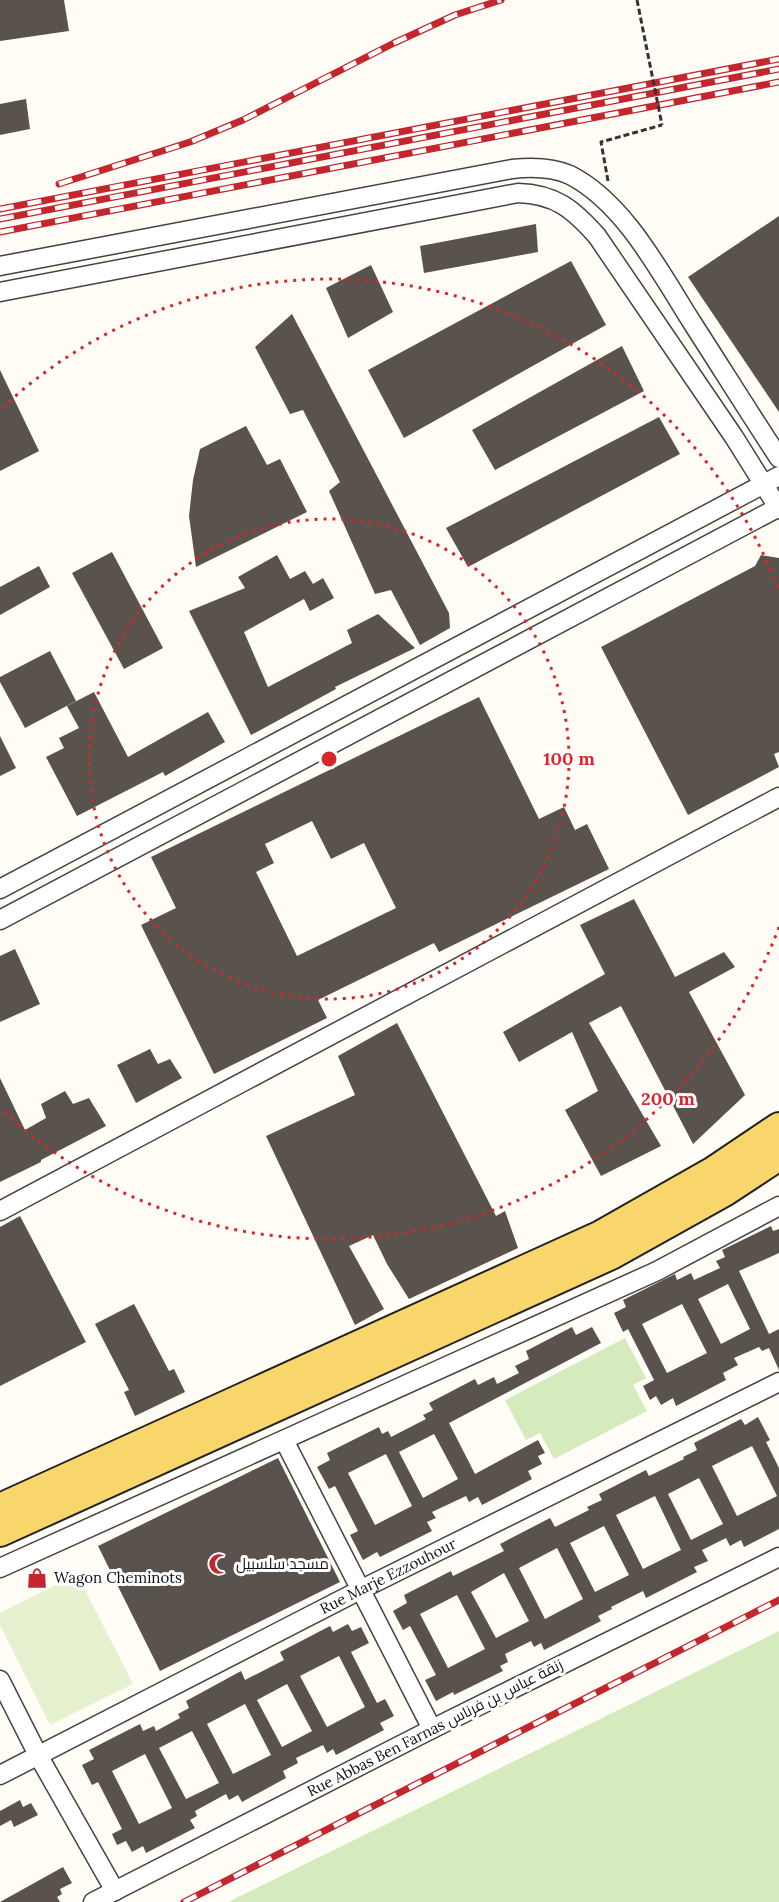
<svg xmlns="http://www.w3.org/2000/svg" width="779" height="1902" font-family="Lora,Cairo,serif">
	<style>
		.green { fill: #d5ebbd }
		.pitch { fill: #e6f2cf }
		.building { fill: #5a524d; fill-rule: evenodd }
		.lines { fill: none; stroke-linecap: round; stroke-linejoin: round }
		.minor-casing { stroke: #444; stroke-width: 21 }
		.primary-casing { stroke: #222; stroke-width: 32 }
		.path { stroke: #333; stroke-width: 3; stroke-dasharray: 6 3; stroke-linecap: butt }
		.minor { stroke: #fff; stroke-width: 18 }
		.primary { stroke: #f9d66b; stroke-width: 28 }
		.rail-casing { stroke: #c4262e; stroke-width: 7 }
		.rail { stroke: #fff; stroke-width: 4.5; stroke-dasharray: 14; stroke-linecap: butt }
		.path-bridge { stroke: #333; stroke-width: 3; stroke-dasharray: 6 3; stroke-linecap: butt }
		.ring { fill: none; stroke: #d62828; stroke-width: 3; stroke-dasharray: 3 6 }
		.labels { text-anchor: middle; stroke-width: 6; stroke-linejoin: round; paint-order: stroke }
		.poi-label { font-size: 15px; fill: #111; stroke: #fff; text-anchor: start }
		.street-label { font-size: 15px; fill: #111; stroke: #fff }
		.centre { fill: #d62828; stroke: #fff; stroke-width: 3 }
		.ring-label { font-size: 18px; text-anchor: middle; font-weight: bold; fill: #d62828; stroke: #fff; stroke-width: 6; stroke-linejoin: round; paint-order: stroke }
	</style>
	<rect width="100%" height="100%" fill="#fffdf5"/>
	<path class="green" d="M625,1338L646,1378L633,1385L647,1411L554,1459L540,1433L526,1440L505,1400Z
		M779,1631V1902H228Z"/>
	<path class="pitch" d="M77,1574L133,1684L50,1725L0,1625V1613Z"/>
	<path class="building" d="M0,0H64L69,31L0,41Z
		M26,99L30,129L0,135V104Z
		M779,216V412L688,277Z
		M536,224L538,252L424,273L420,246Z
		M571,261L606,325L404,438L368,370Z
		M371,265L393,312L348,338L326,288Z
		M292,314L449,613L450,628L420,645L391,590L375,594L329,491L340,482L303,410L290,414L255,347Z
		M622,346L644,391L495,470L472,430Z
		M0,370L39,451L0,471Z
		M659,417L680,454L468,567L446,528Z
		M246,426L267,465L280,459L307,512L196,567L189,516L193,480L200,449Z
		M112,552L163,648L124,669L72,573Z
		M277,555L290,579L305,571L313,584L323,578L334,598L310,611L304,599L244,632L268,687L352,643L347,630L378,614L415,648L335,687L336,689L251,735L189,611L245,588L238,577Z
		M761,555L779,558V752L774,754L779,767L688,815L601,647L755,566Z
		M39,566L50,587L0,615V587Z
		M50,651L76,701L25,728L0,682V677Z
		M94,692L128,757L208,712L225,742L165,776L163,772L77,816L46,757L64,748L59,738L79,728L67,706Z
		M479,697L539,819L564,807L575,830L587,824L609,869L439,952L434,943L318,1000L327,1018L214,1074L141,925L176,908L151,857ZM312,821L331,859L364,843L396,908L297,956L256,872L274,863L265,844Z
		M0,736L16,768L0,776Z
		M634,899L675,977L724,952L735,967L689,992L745,1095L693,1144L621,1006L589,1023L661,1146L601,1176L565,1110L598,1091L572,1032L519,1062L503,1032L605,974L580,925Z
		M15,949L40,1004L0,1022V956Z
		M397,1023L496,1216L505,1211L518,1248L409,1299L387,1264L373,1235L349,1246L384,1309L355,1325L266,1136L355,1095L338,1056Z
		M150,1049L158,1064L170,1059L182,1078L136,1103L117,1065Z
		M0,1078L25,1130L46,1118L41,1104L65,1091L73,1104L89,1098L106,1126L41,1160V1162L0,1182Z
		M20,1216L86,1342L0,1386V1227Z
		M771,1226L773,1231L779,1229V1253L739,1271L769,1334L779,1329V1370L769,1348L762,1351L759,1347L734,1358L738,1365L723,1373L726,1380L676,1406L673,1398L661,1405L656,1396L650,1400L643,1386L654,1380L628,1329L623,1332L614,1313L626,1307L623,1300L675,1274L677,1280L691,1273L694,1280L720,1268L716,1261L725,1257L722,1250ZM728,1284L750,1329L721,1344L698,1299ZM682,1304L707,1353L667,1373L642,1324Z
		M134,1304L169,1371L174,1369L185,1392L135,1416L124,1392L129,1390L95,1324Z
		M572,1327L576,1335L592,1327L601,1343L449,1423L475,1474L538,1440L545,1453L538,1456L542,1464L528,1471L532,1479L482,1505L478,1497L469,1502L466,1496L432,1512L436,1518L427,1522L432,1531L380,1557L377,1552L363,1560L350,1535L358,1531L335,1486L329,1489L317,1467L330,1460L327,1453L379,1427L382,1434L388,1431L391,1437L426,1419L423,1415L433,1410L429,1403L475,1379L478,1385L494,1377L497,1384L519,1373L515,1366L529,1359L526,1351ZM434,1434L458,1479L423,1498L399,1452ZM386,1454L412,1506L375,1525L348,1473Z
		M758,1417L770,1440L766,1442L779,1468V1529L744,1547L741,1540L730,1546L726,1538L702,1550L708,1561L694,1567L697,1572L646,1598L643,1591L611,1607L612,1609L598,1616L601,1621L544,1650L541,1643L534,1647L531,1641L505,1654L508,1662L500,1666L503,1671L454,1695L453,1692L436,1701L425,1680L436,1675L410,1626L403,1630L393,1611L407,1603L404,1595L451,1571L453,1576L504,1551L500,1544L550,1518L555,1527L589,1510L587,1507L602,1500L599,1494L646,1470L649,1476L684,1459L683,1457L697,1450L694,1443L741,1419L745,1425ZM752,1446L777,1496L737,1516L712,1466ZM699,1478L723,1524L691,1540L668,1494ZM655,1496L681,1550L643,1569L616,1515ZM604,1526L629,1575L595,1592L570,1543ZM557,1548L583,1599L545,1619L519,1568ZM504,1573L529,1621L496,1638L471,1592ZM457,1595L485,1649L448,1668L420,1614Z
		M278,1458L340,1582L160,1671L98,1546Z
		M348,1624L352,1631L361,1627L369,1643L351,1652L377,1703L385,1699L394,1716L380,1723L384,1730L336,1755L333,1749L327,1753L323,1745L296,1758L298,1763L283,1771L286,1778L242,1802L238,1795L229,1800L226,1794L195,1811L197,1816L190,1820L195,1828L146,1853L143,1846L132,1852L126,1841L117,1845L112,1834L122,1829L98,1782L92,1785L82,1765L94,1759L89,1750L140,1724L143,1731L154,1726L156,1731L180,1718L178,1714L189,1708L186,1701L241,1671L245,1680L284,1660L280,1652L330,1626L333,1632ZM339,1656L365,1707L327,1727L300,1676ZM287,1684L312,1731L282,1747L257,1700ZM245,1704L271,1755L233,1774L207,1724ZM192,1731L219,1783L186,1799L159,1748ZM145,1754L172,1808L139,1824L112,1771Z
		M20,1800L23,1807L31,1803L38,1815L14,1827L11,1820L0,1826V1811Z
		M63,1867L72,1883L60,1889L62,1894L57,1897L60,1902H0Z"/>
	<g class="lines">
		<g class="minor-casing">
			<g id="minor">
				<path d="M0,266L512,169C530,167 552,167 570,175C625,203 661,274 693,324C722,369 750,414 779,458"/>
				<path d="M0,292L518,193C555,194 573,209 597,236L734,437L779,509"/>
				<path d="M0,889L779,476"/>
				<path d="M0,920L779,507"/>
				<path d="M0,1211L779,797"/>
				<path d="M284,1440L432,1729"/>
				<path d="M0,1568L657,1271L779,1206"/>
				<path d="M0,1680L38,1755L115,1891"/>
				<path id="s1" d="M0,1775L360,1590L779,1382"/>
				<path d="M93,1902L432,1729L779,1557"/>
			</g>
		</g>
		<g class="primary-casing">
			<path id="primary" d="M0,1508L601,1235L712,1172L779,1127
				M0,1532L611,1255L724,1192L779,1156"/>
		</g>
		<path class="path" d="M608,181L601,142L662,125"/>
		<use href="#minor" class="minor"/>
		<use href="#primary" class="primary"/>
		<g class="rail-casing">
			<path id="rail" d="M59,184L190,142L243,120L394,43L455,15L501,0
				M0,209L779,59
				M0,219L779,69
				M0,232L779,82
				M184,1902L779,1600"/>
		</g>
		<use href="#rail" class="rail"/>
		<path class="path-bridge" d="M637,0L662,125"/>
	</g>
	<g class="ring">
		<circle cx="329" cy="759" r="240"/>
		<path d="M779 927A480 480 0 0 1 2 1110M2 408A480 480 0 0 1 779 591"/>
	</g>
	<defs>
		<g id="mosque-bare" transform="scale(1.62)"><path d="M3.5-4.9A6 6 0 1 0 3.5 4.9A5 5 0 1 1 3.5-4.9Z" fill="#c4262e" stroke="#fff" stroke-width="2.5" paint-order="stroke"/></g>
		<g id="shop-bare" transform="scale(1.62)"><path d="M-5-2.5h2.3a2.7 3.5 0 0 1 5.4 0H5L5.5 6h-11ZM-1.5-2.5h3a1.5 2.3 0 0 0-3 0Z" fill="#c4262e" stroke="#fff" stroke-width="2.5" paint-order="stroke"/></g>
	</defs>
	<g fill-rule="evenodd">
		<use href="#mosque-bare" x="219" y="1564"/>
		<use href="#shop-bare" x="37" y="1578"/>
	</g>
	<g class="labels">
		<g class="poi-label">
			<text x="236" y="1569">مسجد سلسبيل</text>
			<text x="54" y="1583">Wagon Cheminots</text>
		</g>
		<g class="street-label">
			<text dy="5" stroke="none"><textPath href="#s1" startOffset="436">Rue Marje Ezzouhour</textPath></text>
			<text transform="translate(435 1728) rotate(-27)" y="5">Rue Abbas Ben Farnas زنقة عباس بن فرناس</text>
		</g>
	</g>
	<circle cx="329" cy="759" r="9" class="centre"/>
	<g class="ring-label">
		<text x="569" y="765">100 m</text>
		<text x="668" y="1105">200 m</text>
	</g>
</svg>
